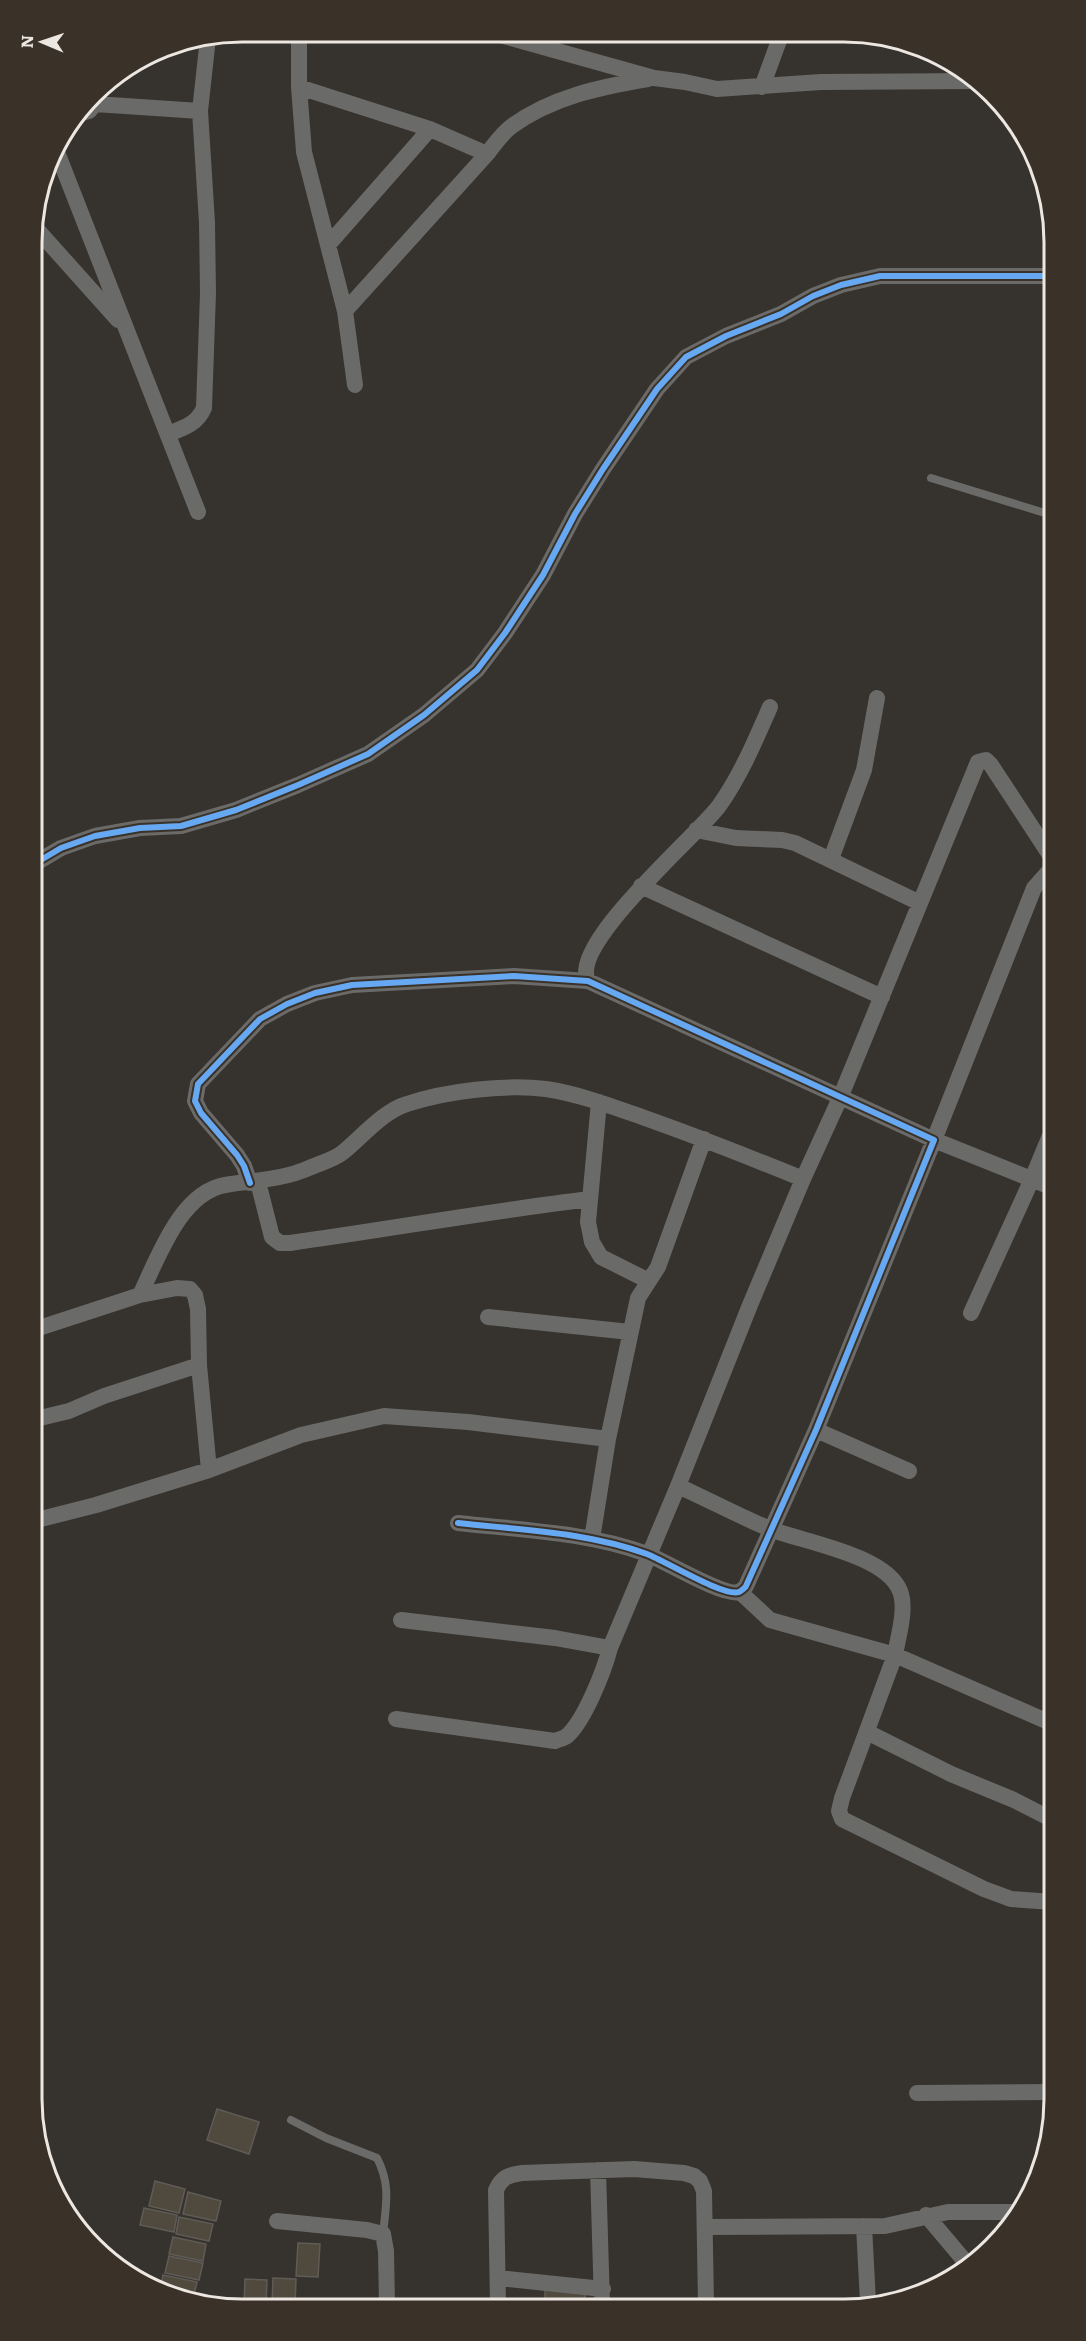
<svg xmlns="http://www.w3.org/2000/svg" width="1086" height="2341" font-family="Literata,serif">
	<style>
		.building { fill: #50493d; stroke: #5f5b57; stroke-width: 1.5 }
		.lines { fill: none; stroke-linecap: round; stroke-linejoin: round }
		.service { stroke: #6a6a68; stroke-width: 8 }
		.minor { stroke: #6a6a68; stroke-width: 16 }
		.cycleway-casing { stroke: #3a3229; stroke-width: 10 }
		.cycleway { stroke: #66a8f1; stroke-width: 6 }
		.rim { fill: none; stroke: #ede7e2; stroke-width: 3 }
	</style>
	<rect width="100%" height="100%" fill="#36322d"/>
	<path class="building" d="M217,2109L259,2122L249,2154L207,2140Z
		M155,2181L185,2189L179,2213L149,2206Z
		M188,2192L221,2201L216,2221L183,2214Z
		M144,2208L177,2215L174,2232L140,2225Z
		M179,2217L213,2224L209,2241L176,2234Z
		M173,2237L206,2244L203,2261L169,2254Z
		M298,2243L320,2244L318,2277L296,2276Z
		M169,2256L203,2263L199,2280L165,2273Z
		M163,2275L197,2282L193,2299L161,2286Z
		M273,2278L296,2279L295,2305H272Z
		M245,2279L267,2280L266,2305H244Z
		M545,2290L585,2291V2304H545Z"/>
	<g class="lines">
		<path class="service" d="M931,478L1048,514
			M291,2120L326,2138L377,2158C391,2185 386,2205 383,2234"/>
		<path class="minor" d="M301,32L299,42V87L304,152L345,311L355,385
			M493,33L654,78L685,82L717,89L821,82L976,81
			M299,87L430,129L487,154C494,145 502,133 512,126C552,97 600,87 648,79
			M762,87L781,35
			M95,104L200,111
			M81,113L89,111L95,104L96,94
			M55,147L198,512
			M33,225L118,320
			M328,245L430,129
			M345,311L487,154
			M168,434C184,428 197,424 204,408L208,293L207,223L200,111L208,38
			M696,830L736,838L782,840L795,843L920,903
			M831,859L864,770L877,698
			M34,864L61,848L95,836L140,828L181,826L236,810L298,785L368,754L424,715L477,670L505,633L543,575L575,514L603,469L657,389L686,357L726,336L781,314L813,296L841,285L880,276H1048
			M1050,870L1034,888L934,1140L1051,1187
			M641,886L882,997
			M588,981C569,944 696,837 719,806C741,775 755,741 770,707
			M599,1102L588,1222L592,1242L601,1257L649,1281
			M258,1182L272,1237L280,1243H290C390,1229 490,1211 590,1199
			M250,1183L244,1166L237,1155L201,1113L195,1101L198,1084L260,1019L287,1004L315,993L352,985L514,976L588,981L934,1140L816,1430L746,1586C746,1587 741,1591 739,1592C724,1597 665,1561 647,1554C587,1532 521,1530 458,1523
			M140,1295L177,1288L190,1289L195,1295L198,1309L199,1365L209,1470
			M971,1313L1032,1179L1051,1133
			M488,1317L630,1332
			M36,1329L140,1295C158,1258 180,1193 225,1185C254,1180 282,1180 309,1168C320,1163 333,1160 342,1153C361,1138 383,1111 407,1104C446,1091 505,1084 546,1089C579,1094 611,1106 642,1117C696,1136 749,1157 803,1179
			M36,1419L69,1411L104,1396L199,1365
			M816,1430L909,1471
			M678,1486C709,1500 739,1516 770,1529C804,1542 886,1555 900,1591C907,1609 898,1637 895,1655L1053,1724
			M37,1520L96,1505L209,1470L301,1435L384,1416L468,1422L608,1439
			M592,1539L608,1439L638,1298L658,1267L704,1139
			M740,1592L770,1620L895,1655L842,1798L839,1811L842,1819L984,1889L1011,1899L1053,1902
			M401,1620L555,1638L610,1648L678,1486L750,1305L803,1179L840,1098L978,762L986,760L991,765L1050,855
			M396,1719L555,1741C559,1739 564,1739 568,1735C585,1719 604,1671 610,1648
			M867,1732L951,1774L1014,1800L1053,1820
			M917,2093L1054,2092
			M598,2170L602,2304
			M926,2215L969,2266
			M277,2221L367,2230L383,2234L386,2251L387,2305
			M864,2226L868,2302
			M705,2227L885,2226L948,2212H1020
			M499,2278L603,2289
			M498,2304L496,2190C502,2177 508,2175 522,2173L634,2169L684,2173L694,2176L700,2181L704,2191L706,2303"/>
		<g class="cycleway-casing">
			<path id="cycleway" d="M34,864L61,848L95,836L140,828L181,826L236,810L298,785L368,754L424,715L477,670L505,633L543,575L575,514L603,469L657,389L686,357L726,336L781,314L813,296L841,285L880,276H1048
				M250,1183L244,1166L237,1155L201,1113L195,1101L198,1084L260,1019L287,1004L315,993L352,985L514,976L588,981L934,1140L816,1430L746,1586C746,1587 741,1591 739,1592C724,1597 665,1561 647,1554C587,1532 521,1530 458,1523"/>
		</g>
		<use href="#cycleway" class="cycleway"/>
	</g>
	<path d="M0 0H1086V2341H0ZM242 42H844A200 200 0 0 1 1044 242V2099A200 200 0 0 1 844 2299H242A200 200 0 0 1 42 2099V242A200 200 0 0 1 242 42Z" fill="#3a3229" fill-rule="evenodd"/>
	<path class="rim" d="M242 42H844A200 200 0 0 1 1044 242V2099A200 200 0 0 1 844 2299H242A200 200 0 0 1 42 2099V242A200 200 0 0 1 242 42Z"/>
	<g transform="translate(42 42) rotate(272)" stroke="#3a3229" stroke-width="4.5" paint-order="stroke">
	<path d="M0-4.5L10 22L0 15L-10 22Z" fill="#ede7e2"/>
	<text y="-9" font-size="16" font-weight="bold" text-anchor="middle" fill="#ede7e2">N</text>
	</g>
</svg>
